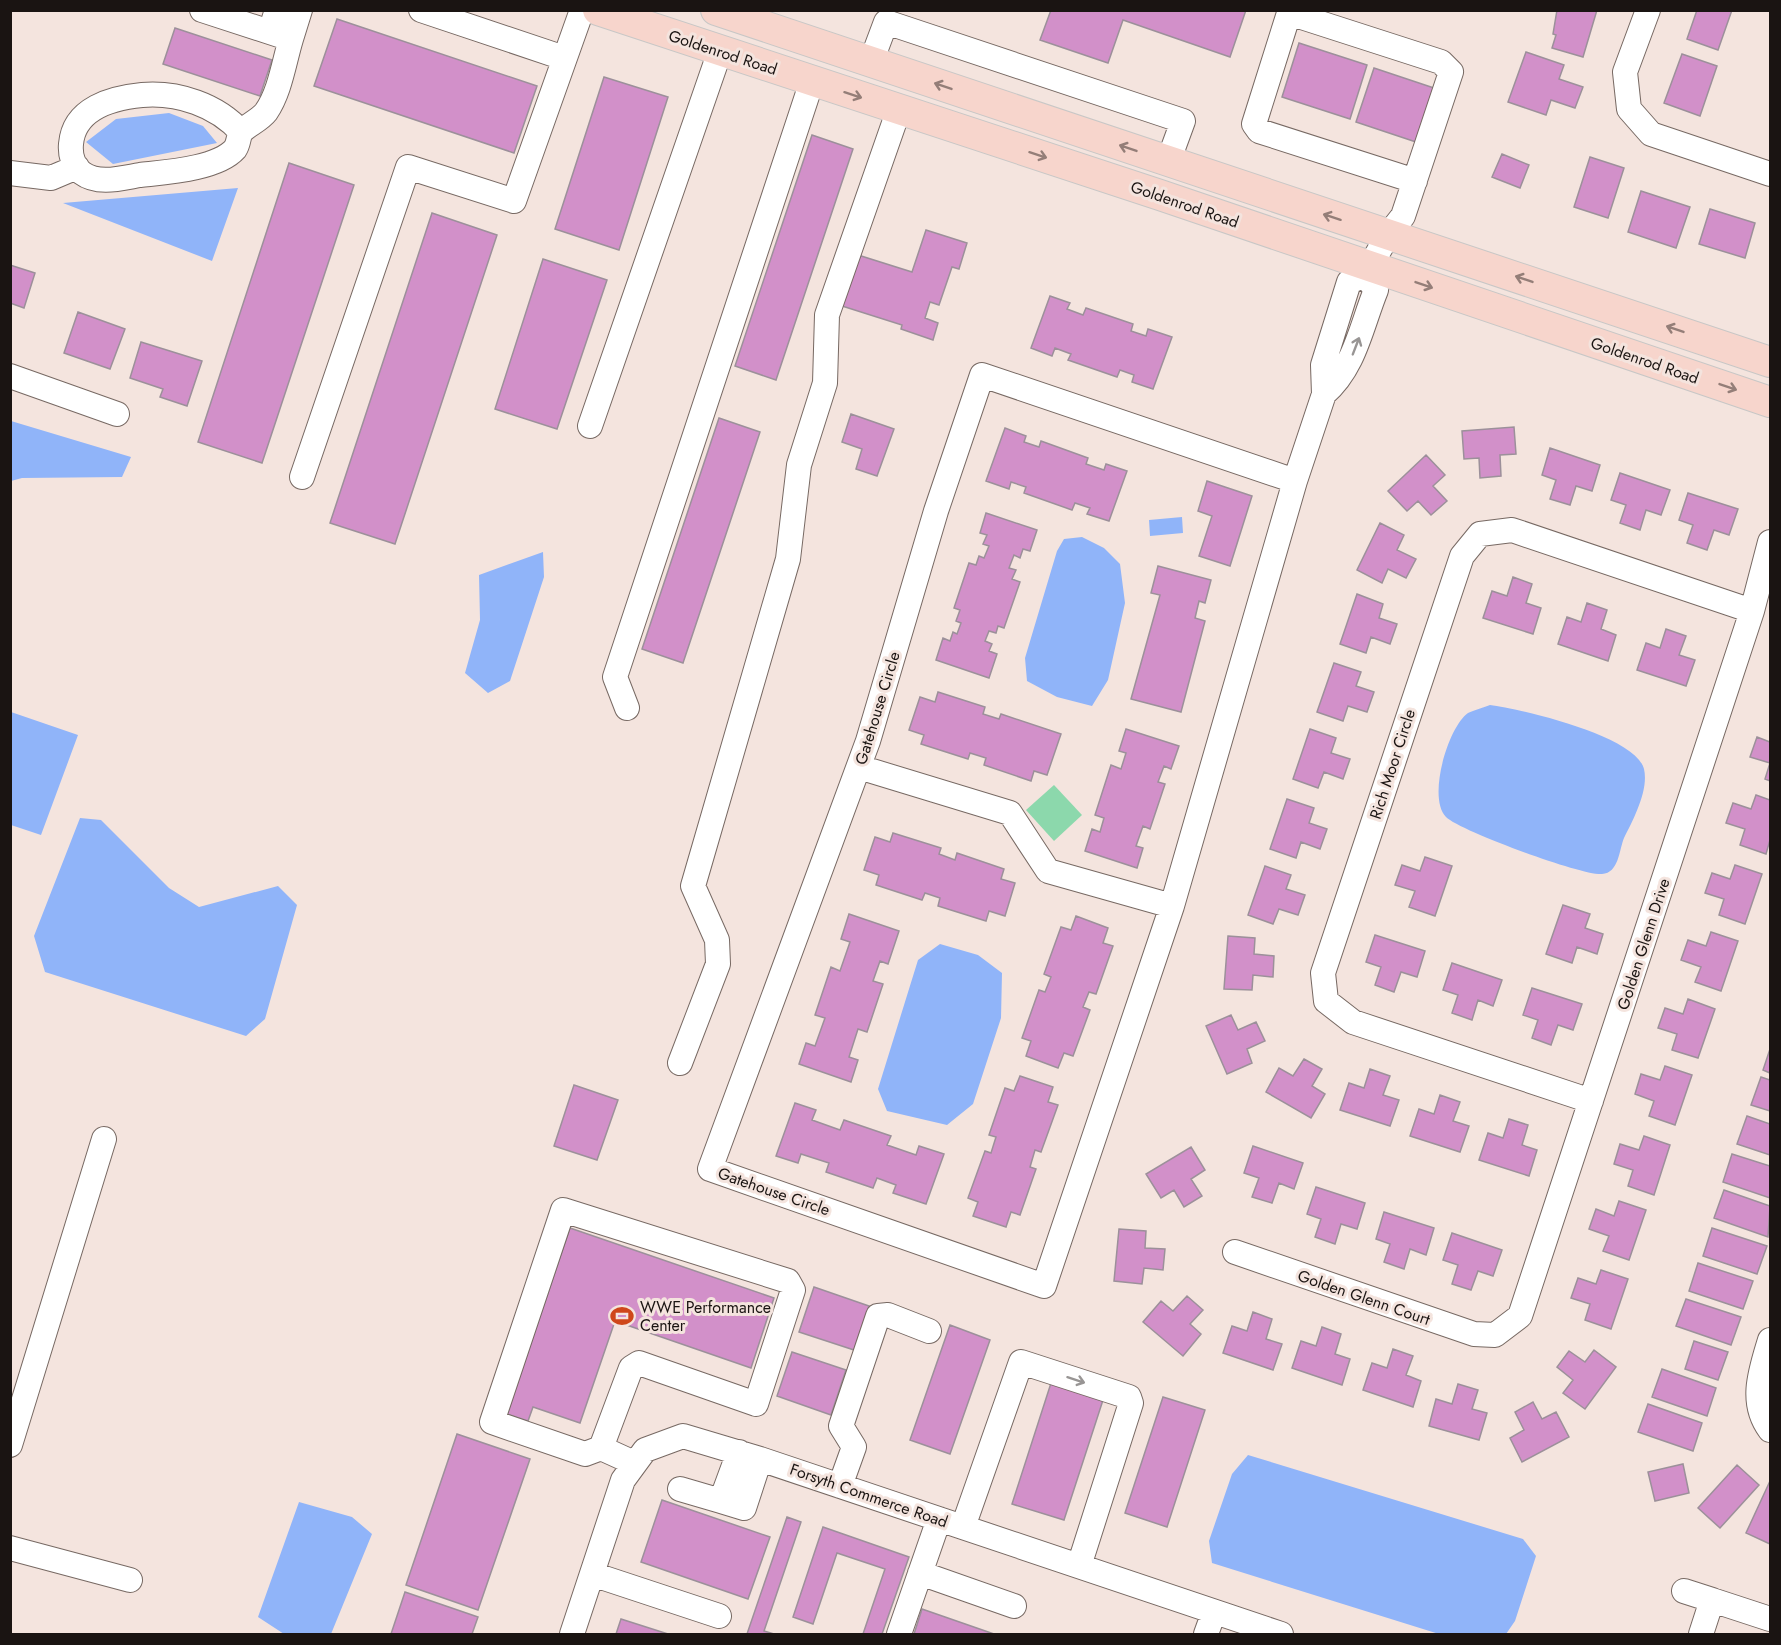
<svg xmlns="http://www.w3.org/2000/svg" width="1781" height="1645" font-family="Jost,sans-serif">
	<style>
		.green { fill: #8cd8ac }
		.water { fill: #90b4f9 }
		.building { fill: #d290c9; stroke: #9c909a; stroke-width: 1.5 }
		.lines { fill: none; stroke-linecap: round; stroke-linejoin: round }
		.minor-casing { stroke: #776963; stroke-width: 26 }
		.major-casing { stroke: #c8c7c6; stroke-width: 32 }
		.minor { stroke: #fff; stroke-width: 24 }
		.major { stroke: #f7d5cc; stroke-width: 30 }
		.oneway { stroke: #947e78 }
		.oneway2 { stroke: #989594 }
		.labels { text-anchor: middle; stroke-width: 6; stroke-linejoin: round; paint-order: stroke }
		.street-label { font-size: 16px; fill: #1a1412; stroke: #f4e4de }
		.poi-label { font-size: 16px; fill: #1a1412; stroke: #f4e4de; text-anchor: start }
	</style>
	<rect width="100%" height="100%" fill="#f4e4de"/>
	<path class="green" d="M1054,785L1082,815L1054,841L1026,810Z"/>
	<path class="water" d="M169,113L203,126L217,143L113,164L86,142L116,119Z
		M238,188L212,261L63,203Z
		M11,421L131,457L122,477L22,478L11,481Z
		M1182,517L1183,533L1150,536L1149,520Z
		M1082,537L1104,548L1120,564L1125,603L1108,680L1092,706L1057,697L1027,681L1025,658L1057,551L1064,539Z
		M543,552L544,577L510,681L488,693L465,673L480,620L479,575Z
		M1490,705C1521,709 1636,736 1644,769C1649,790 1633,820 1624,838C1619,850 1619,873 1602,874C1583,876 1460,831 1446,817C1427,798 1448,727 1468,713C1474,710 1483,708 1490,705Z
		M11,712L78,735L41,835L11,825Z
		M80,818L101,820L169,888L199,907L278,886L297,905L265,1019L246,1036L45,972L34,936Z
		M940,944L978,955L1002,973L1001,1018L973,1104L947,1125L887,1111L878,1089L918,960Z
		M1248,1455L1523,1539L1536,1556L1515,1621L1506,1634H1439L1212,1563L1209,1541L1232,1474Z
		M299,1502L352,1517L372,1534L331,1634H284L258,1617Z"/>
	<path class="building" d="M1051,10H1246L1230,57L1123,20L1108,63L1040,40Z
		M1557,10H1597L1583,57L1552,48L1556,35L1553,34Z
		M1697,10H1732L1718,50L1687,39Z
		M337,19L537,86L514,153L314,86Z
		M175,28L272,60L260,96L163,64Z
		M1299,43L1367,65L1350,119L1282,97Z
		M1526,52L1564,65L1559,79L1583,87L1575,108L1551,100L1546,115L1508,102Z
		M1682,54L1717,66L1700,116L1664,103Z
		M1374,68L1437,89L1419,143L1356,122Z
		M604,77L668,97L619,250L555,229Z
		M812,135L853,149L776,380L735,366Z
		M1502,154L1529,165L1520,188L1492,177Z
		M1590,157L1624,168L1608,218L1574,207Z
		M289,163L354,185L262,463L198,442Z
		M1641,191L1690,207L1676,248L1628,232Z
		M1710,209L1755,223L1745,258L1699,244Z
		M432,213L497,235L395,544L330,523Z
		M926,230L967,243L959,269L952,267L939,305L930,302L925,318L938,323L933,340L901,329L902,325L842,306L858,255L912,272Z
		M543,259L607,280L557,429L495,409Z
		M10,265L35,273L24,308L10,303Z
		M1050,296L1070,303L1067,309L1083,315L1086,308L1133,324L1131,331L1146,336L1148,329L1172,337L1153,389L1132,382L1134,375L1120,370L1117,377L1068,360L1071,354L1055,348L1052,356L1031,348Z
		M78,312L125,329L110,369L64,353Z
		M141,342L202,361L187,406L160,397L163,389L130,378Z
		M851,414L894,429L877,476L856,469L862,449L842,442Z
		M719,418L760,432L683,663L642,649Z
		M1514,427L1516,454L1500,455L1501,476L1480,478L1479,458L1464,459L1462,431Z
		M1005,428L1026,436L1024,442L1039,447L1041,441L1088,458L1086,464L1104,470L1106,464L1127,471L1109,521L1087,514L1090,508L1075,503L1072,510L1024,493L1026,487L1011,482L1009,489L986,481Z
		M1550,448L1600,465L1592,491L1576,486L1570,505L1550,499L1556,480L1542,475Z
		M1426,455L1445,475L1433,486L1447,501L1431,515L1418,501L1407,511L1388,491Z
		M1620,473L1670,490L1661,515L1646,510L1640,530L1620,523L1626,505L1611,500Z
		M1207,481L1252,496L1230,566L1199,556L1212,516L1198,511Z
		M1688,493L1738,509L1729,535L1714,530L1707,550L1687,543L1693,525L1679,520Z
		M986,513L1037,530L1030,551L1023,549L1020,558L1014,555L1009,568L1016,570L1012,579L1020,582L1004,628L998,626L996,633L989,631L985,641L992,644L989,651L997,654L989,678L936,660L943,638L950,641L953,632L957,634L961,623L956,621L960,610L954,608L969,563L976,565L979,556L984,558L989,546L983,544L987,535L980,533Z
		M1380,523L1404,535L1397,550L1416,559L1406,578L1388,569L1382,583L1357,570Z
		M1158,566L1211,580L1205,603L1199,601L1195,618L1205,621L1181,712L1131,699L1160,595L1151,593Z
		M1513,577L1532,584L1526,603L1541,608L1533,634L1483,618L1492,591L1507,596Z
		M1357,594L1383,604L1379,618L1397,624L1390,644L1371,637L1366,653L1340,644Z
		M1587,603L1607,610L1601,629L1616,635L1608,661L1558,644L1567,617L1581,622Z
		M1666,629L1686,636L1679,655L1695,660L1686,686L1637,670L1646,643L1660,648Z
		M1334,663L1361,672L1356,686L1374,692L1367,712L1348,706L1343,721L1317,712Z
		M938,692L985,707L983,714L999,719L1001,714L1061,734L1047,775L1034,771L1031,781L984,765L986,758L970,753L968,759L921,744L924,735L909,730L920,697L935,702Z
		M1126,729L1179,746L1171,769L1164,766L1158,782L1165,784L1150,829L1143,826L1136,846L1143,848L1137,868L1085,851L1092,829L1100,832L1104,818L1095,815L1111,765L1121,769L1126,753L1119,751Z
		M1310,729L1336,738L1331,753L1350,759L1343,779L1324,772L1318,788L1293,779Z
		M1757,737L1770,742V781L1765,779L1770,763L1750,757Z
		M1756,795L1770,800V840L1766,854L1740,845L1745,829L1726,823L1733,803L1751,809Z
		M1287,799L1314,808L1309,823L1327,829L1320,849L1301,842L1296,858L1270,849Z
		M893,833L941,848L939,854L955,860L957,853L1004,869L1001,879L1015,883L1005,916L989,911L986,921L938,906L940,898L925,893L922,900L876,885L879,875L864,870L875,837L890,842Z
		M1425,857L1452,866L1435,916L1409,907L1415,891L1395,885L1402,865L1420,871Z
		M1735,865L1762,874L1745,924L1719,915L1724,899L1705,893L1712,873L1730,879Z
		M1265,866L1291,875L1286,889L1305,895L1298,915L1279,909L1273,924L1248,915Z
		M1563,905L1590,914L1585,928L1603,934L1597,954L1577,947L1572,963L1546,954Z
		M849,914L899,931L888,964L880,961L873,981L883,984L867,1032L858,1029L849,1057L858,1060L851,1082L799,1064L806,1043L815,1046L825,1018L815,1015L831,967L840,971L850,942L841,939Z
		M1076,916L1108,928L1103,943L1113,946L1096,994L1089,992L1083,1007L1090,1010L1073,1056L1064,1053L1058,1068L1026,1056L1031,1041L1022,1038L1039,990L1045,992L1051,977L1044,974L1061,927L1071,930Z
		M1711,932L1738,941L1721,991L1695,982L1701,967L1681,960L1688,940L1706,946Z
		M1375,935L1425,951L1417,977L1401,972L1394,992L1375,985L1381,967L1366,962Z
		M1228,936L1255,938L1254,954L1274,956L1273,977L1253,975L1252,990L1224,989Z
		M1452,963L1502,980L1493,1006L1478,1000L1472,1020L1452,1013L1458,995L1443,990Z
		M1532,988L1582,1004L1573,1030L1558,1025L1551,1045L1532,1038L1538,1020L1523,1015Z
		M1688,999L1715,1009L1698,1058L1672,1050L1677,1034L1658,1028L1665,1008L1683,1014Z
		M1231,1015L1238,1030L1256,1022L1265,1041L1247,1049L1252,1063L1227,1074L1206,1026Z
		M1770,1049V1073L1763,1070Z
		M1304,1059L1322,1069L1312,1086L1325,1094L1311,1118L1266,1092L1279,1068L1293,1076Z
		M1665,1066L1692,1075L1675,1125L1649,1116L1654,1101L1635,1094L1641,1074L1660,1080Z
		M1370,1069L1390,1076L1383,1095L1399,1100L1390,1126L1340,1110L1349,1083L1364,1088Z
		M1020,1076L1053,1087L1048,1102L1058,1105L1041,1152L1035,1150L1030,1167L1036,1169L1020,1215L1011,1212L1006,1227L973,1216L978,1202L968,1198L985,1151L991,1153L996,1137L989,1135L1005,1088L1014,1091Z
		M1761,1077L1770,1080V1111L1751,1105Z
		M574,1085L618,1100L597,1160L554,1146Z
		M1440,1095L1460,1102L1453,1121L1469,1126L1460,1152L1410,1136L1419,1109L1434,1114Z
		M795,1103L816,1110L812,1120L840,1130L844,1120L891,1136L887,1145L916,1155L919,1146L944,1154L926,1204L893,1193L896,1185L877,1178L873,1188L826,1172L829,1163L801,1154L798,1163L776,1156Z
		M1747,1116L1770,1124V1155L1737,1144Z
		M1509,1119L1528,1125L1522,1145L1537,1150L1529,1176L1479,1160L1488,1133L1503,1138Z
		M1644,1136L1670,1145L1654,1195L1628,1186L1633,1170L1614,1164L1620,1144L1639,1150Z
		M1253,1146L1303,1163L1294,1189L1279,1183L1272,1203L1252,1197L1259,1178L1244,1173Z
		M1191,1147L1205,1170L1191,1179L1202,1196L1184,1207L1174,1190L1161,1198L1146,1174Z
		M1732,1154L1770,1166V1198L1723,1182Z
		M1316,1187L1365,1203L1357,1229L1341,1224L1335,1244L1315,1237L1321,1219L1307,1214Z
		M1724,1190L1770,1206L1768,1237L1714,1218Z
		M1619,1201L1646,1210L1629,1260L1603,1251L1609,1236L1589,1229L1596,1209L1614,1216Z
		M1384,1212L1434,1228L1426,1255L1410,1249L1404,1269L1384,1262L1390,1244L1376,1239Z
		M570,1228L774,1298L751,1368L615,1321L580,1423L533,1407L528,1421L507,1414Z
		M1712,1228L1767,1246L1757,1274L1703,1256Z
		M1119,1229L1146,1231L1145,1248L1165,1249L1163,1270L1144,1268L1142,1284L1114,1281Z
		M1452,1233L1502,1250L1493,1276L1478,1271L1471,1290L1452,1284L1458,1265L1443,1260Z
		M1698,1263L1753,1281L1743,1309L1689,1291Z
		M1601,1270L1628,1279L1611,1329L1585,1320L1590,1304L1571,1298L1578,1278L1596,1284Z
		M814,1287L869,1306L854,1350L799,1332Z
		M1187,1296L1203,1310L1190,1324L1201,1334L1183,1356L1143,1322L1161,1301L1173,1311Z
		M1686,1299L1741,1317L1731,1345L1676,1326Z
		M1253,1312L1272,1319L1266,1339L1282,1344L1273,1370L1223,1353L1232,1326L1247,1331Z
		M950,1325L990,1340L950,1454L910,1440Z
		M1322,1327L1341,1334L1335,1354L1350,1359L1342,1385L1292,1368L1301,1341L1316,1346Z
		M1694,1341L1728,1352L1718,1380L1685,1369Z
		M1393,1349L1413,1356L1406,1375L1421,1381L1413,1407L1363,1390L1372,1363L1387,1368Z
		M1594,1350L1616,1367L1585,1409L1563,1393L1573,1380L1557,1367L1569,1351L1585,1362Z
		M792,1352L846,1370L831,1415L777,1396Z
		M1662,1369L1716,1388L1707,1416L1652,1397Z
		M1052,1380L1104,1397L1064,1520L1012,1504Z
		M1458,1384L1478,1390L1472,1409L1487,1413L1479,1440L1429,1426L1436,1399L1452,1404Z
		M1163,1397L1205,1410L1167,1527L1125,1513Z
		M1533,1402L1542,1419L1556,1412L1569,1437L1522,1462L1510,1438L1524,1430L1515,1412Z
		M1648,1404L1702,1423L1693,1451L1638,1432Z
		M457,1434L530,1459L478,1610L406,1585Z
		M1683,1464L1689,1493L1655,1501L1648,1472Z
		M1737,1465L1759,1485L1720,1528L1698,1508Z
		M1770,1481V1544L1746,1533Z
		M662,1500L770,1537L748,1599L641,1562Z
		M787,1517L801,1522L764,1631L774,1634H747Z
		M823,1527L909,1557L882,1634H863L885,1569L837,1553L813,1624L793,1617Z
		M405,1592L478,1617L472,1634H391Z
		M922,1609L994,1634H914Z
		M621,1619L668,1634H616Z"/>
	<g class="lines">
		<g class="minor-casing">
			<path id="minor" d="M202,10L291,39L300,10
				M421,10L564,58
				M1648,10L1625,72L1629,109L1651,134L1770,174
				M270,32L277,10
				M871,62L886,22L1183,121L1168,162
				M241,132C217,105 178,92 142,95C112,98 74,108 71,144C70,155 73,166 82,173C98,185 122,178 140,175C166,172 217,169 235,149C239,143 238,137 241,132C246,126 260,120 266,112C280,92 284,62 291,39
				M10,173L51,178L77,167
				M10,376L117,414
				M1324,394C1355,367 1361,327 1376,290L1365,275
				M590,426L720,51
				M302,477L408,167L514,201L582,10
				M1295,481L982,375L936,511L868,741L710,1169L1044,1286L1172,906L1295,481L1324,394L1323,365L1349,282L1365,275L1388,235L1403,216L1451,72L1441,62L1289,13L1254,124L1259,131L1415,181
				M627,708L615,677L812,81
				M859,767L1010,813L1048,871L1172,906
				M680,1063L718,964L717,940L693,886L788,559L799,465L825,383L827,315L899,109
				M1591,1101L1353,1022L1326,1001L1323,973L1462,556L1480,534L1512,530L1752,611
				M1235,1252L1474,1334L1495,1335L1520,1316L1752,611L1770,542
				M1770,1340C1761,1370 1749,1402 1770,1430
				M10,1445L104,1139
				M601,1448L585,1454L492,1422L563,1210L788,1281L793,1290L756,1404L639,1363L631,1368L601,1448L634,1463
				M840,1486L854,1447L841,1426L878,1316L888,1315L929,1331
				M680,1489L721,1501L739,1452
				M721,1501L744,1508L760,1459
				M963,1527L1021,1362L1129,1397L1131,1403L1079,1566
				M10,1548L130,1580
				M920,1573L1014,1606
				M592,1574L719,1616
				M1684,1591L1712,1600L1701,1634
				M1712,1600L1770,1619
				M572,1634L623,1480L645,1450L683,1436L760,1459L1281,1634
				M899,1634L939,1519
				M1206,1634L1214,1612"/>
		</g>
		<g class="major-casing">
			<path id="major" d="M598,10L1160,195L1770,402
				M716,10L1770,362"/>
		</g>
		<use href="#minor" class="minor"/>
		<use href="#major" class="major"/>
	</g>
	<defs><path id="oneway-shaft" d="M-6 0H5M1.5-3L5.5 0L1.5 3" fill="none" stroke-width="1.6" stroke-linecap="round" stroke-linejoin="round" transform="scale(1.5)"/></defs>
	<g class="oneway">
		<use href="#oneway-shaft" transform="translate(943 86) rotate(-161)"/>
		<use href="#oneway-shaft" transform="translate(853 95) rotate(18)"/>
		<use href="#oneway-shaft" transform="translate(1128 148) rotate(-161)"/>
		<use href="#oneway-shaft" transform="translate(1038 155) rotate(18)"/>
		<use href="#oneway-shaft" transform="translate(1332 217) rotate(-162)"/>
		<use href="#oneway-shaft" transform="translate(1524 279) rotate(-161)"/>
		<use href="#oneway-shaft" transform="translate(1424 285) rotate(19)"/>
		<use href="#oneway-shaft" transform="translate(1675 329) rotate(-161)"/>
		<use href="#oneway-shaft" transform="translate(1728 387) rotate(19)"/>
	</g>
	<g class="oneway2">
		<use href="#oneway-shaft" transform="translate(1356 346) rotate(-69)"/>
		<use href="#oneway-shaft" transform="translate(1076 1380) rotate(18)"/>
	</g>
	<defs>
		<g id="stadium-bare" transform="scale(1.8)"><path d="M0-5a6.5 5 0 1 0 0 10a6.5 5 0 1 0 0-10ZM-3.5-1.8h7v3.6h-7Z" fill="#cf471a" stroke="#f4e4de" stroke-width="2.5" paint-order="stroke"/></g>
	</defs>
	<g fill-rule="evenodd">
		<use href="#stadium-bare" x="622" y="1316"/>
	</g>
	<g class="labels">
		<g class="street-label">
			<text transform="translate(723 52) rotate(18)" y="6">Goldenrod Road</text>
			<text transform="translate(1185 204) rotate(19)" y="6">Goldenrod Road</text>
			<text transform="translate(1645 360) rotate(19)" y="6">Goldenrod Road</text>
			<text transform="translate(877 708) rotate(-73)" y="6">Gatehouse Circle</text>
			<text transform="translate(1392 764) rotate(-72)" y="6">Rich Moor Circle</text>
			<text transform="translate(1643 944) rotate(-72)" y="6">Golden Glenn Drive</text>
			<text transform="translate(774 1191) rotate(19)" y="6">Gatehouse Circle</text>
			<text transform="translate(1364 1297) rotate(19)" y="6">Golden Glenn Court</text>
			<text transform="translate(869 1495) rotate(19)" y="6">Forsyth Commerce Road</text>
		</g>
		<g class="poi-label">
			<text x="640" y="1313">WWE Performance<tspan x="640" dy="18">Center</tspan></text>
		</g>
	</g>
	<rect width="1781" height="1645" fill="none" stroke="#1a1412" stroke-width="24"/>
</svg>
